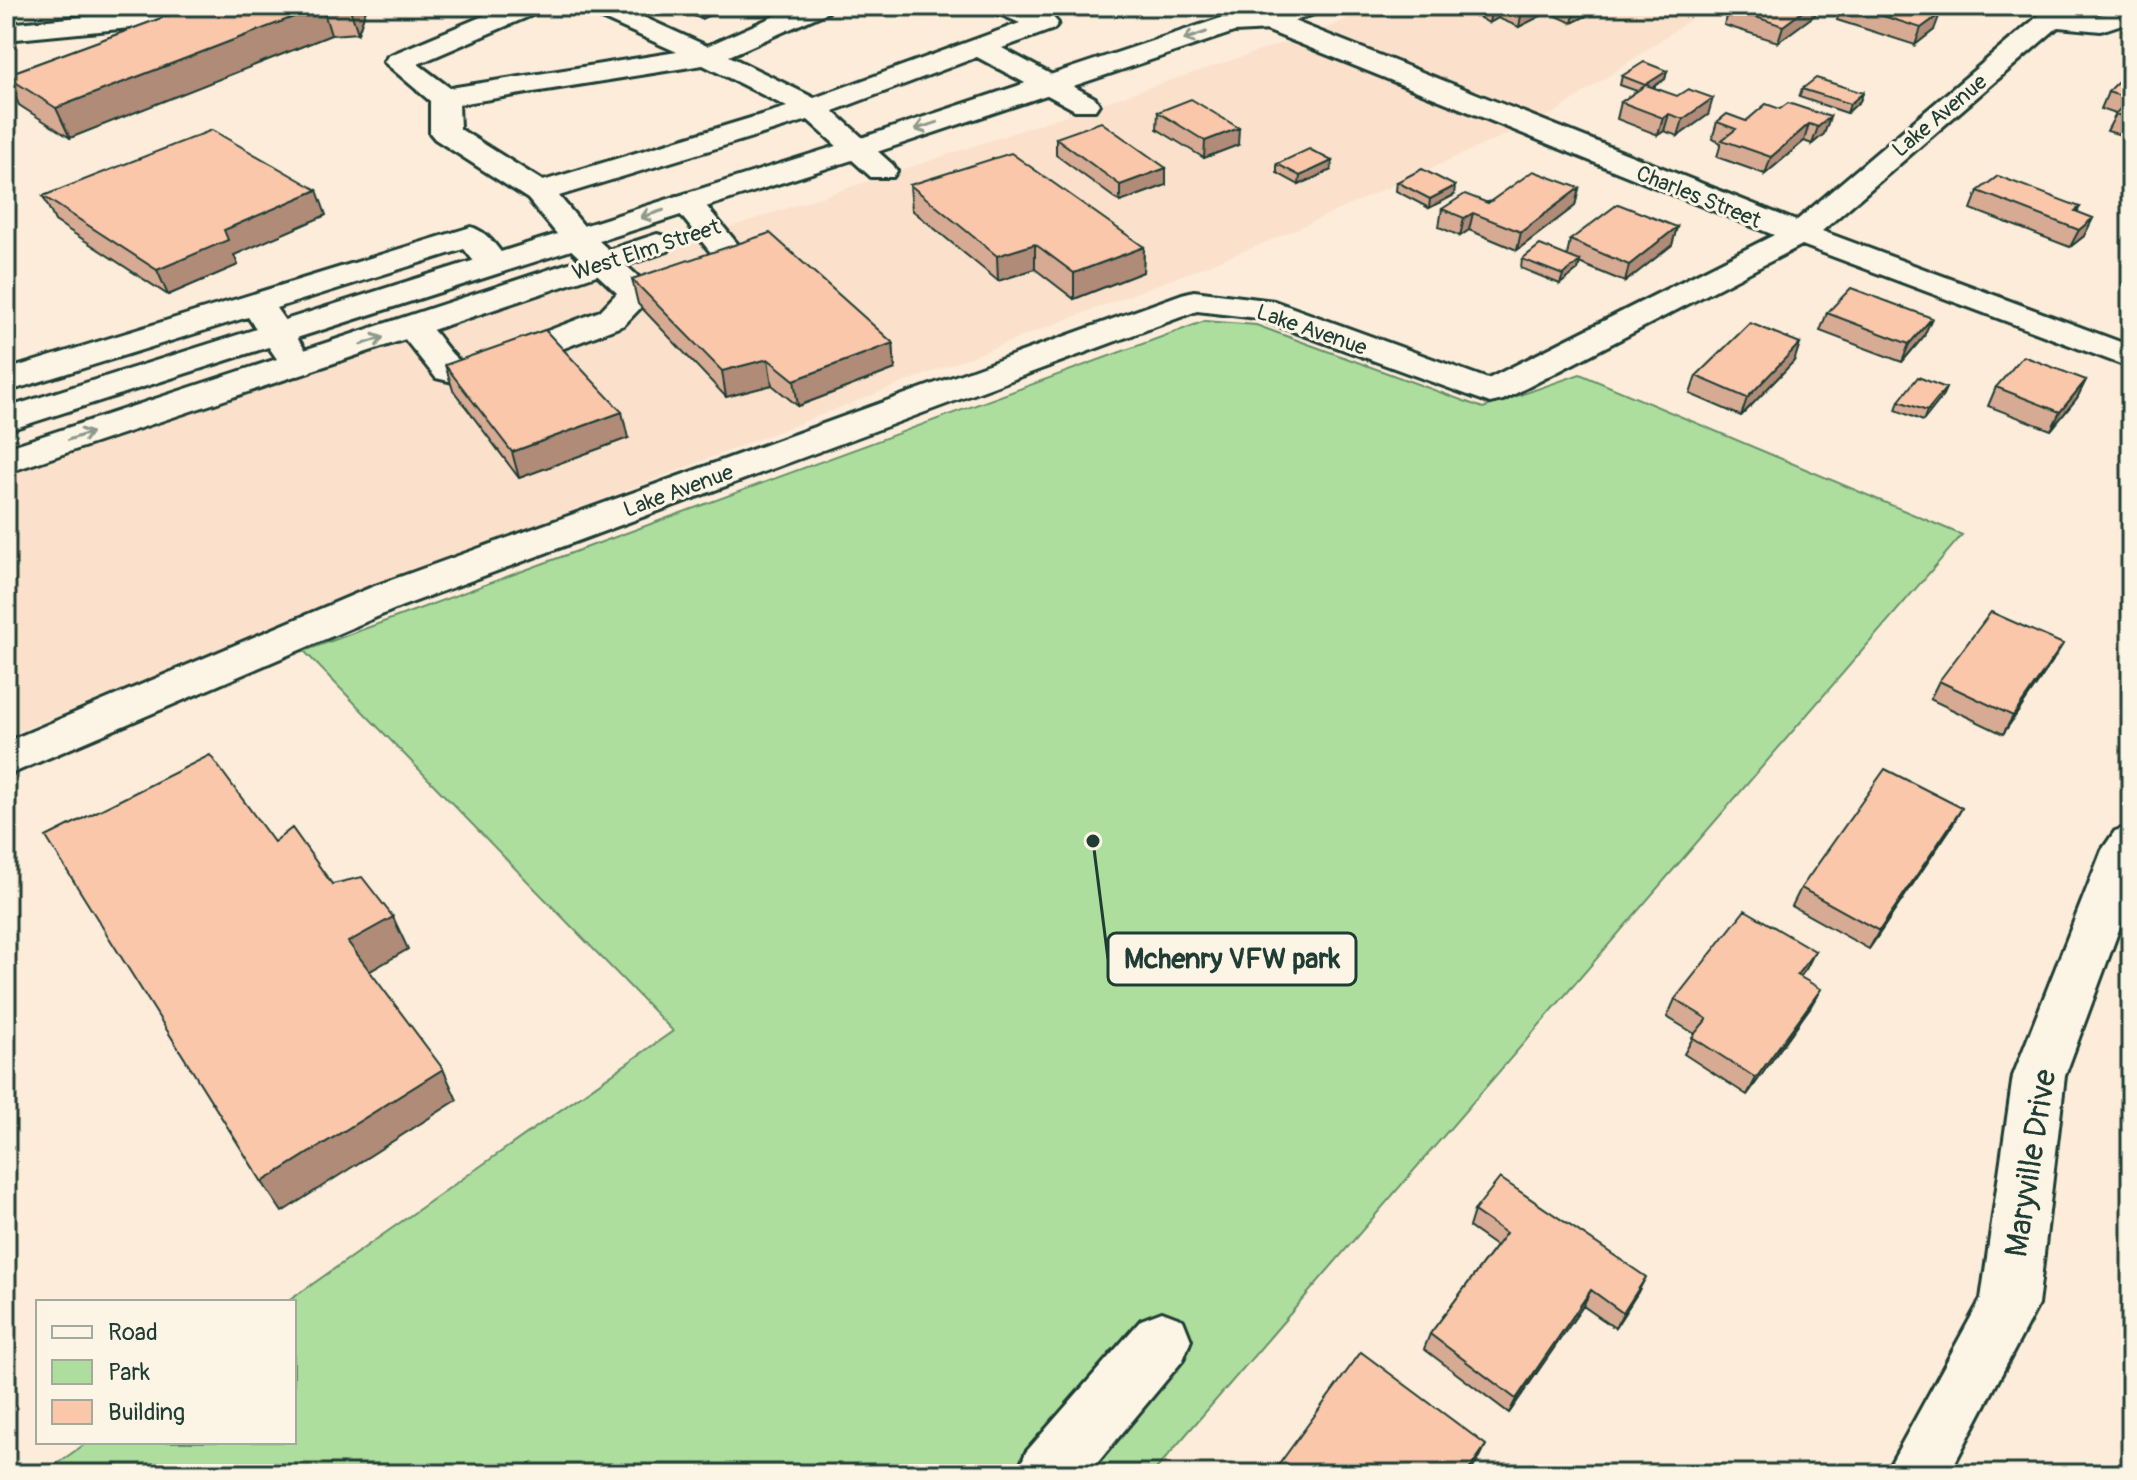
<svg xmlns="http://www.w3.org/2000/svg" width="2137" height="1480" font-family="Pangolin,sans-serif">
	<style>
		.built { fill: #fbe1cb }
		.green { fill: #adde9e; stroke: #668e69; stroke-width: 2 }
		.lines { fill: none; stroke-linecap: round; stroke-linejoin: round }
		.minor-casing { stroke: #1f3d34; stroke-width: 6 }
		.major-casing { stroke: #1f3d34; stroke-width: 6 }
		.minor { fill: #fcf5e5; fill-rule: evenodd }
		.major { fill: #fcf5e5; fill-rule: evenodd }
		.wall { fill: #d7ab93; stroke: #1f3d34; stroke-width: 2 }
		.shaded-wall { fill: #af8b78; stroke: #1f3d34; stroke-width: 2 }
		.building { fill: #fac7ab; stroke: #1f3d34; stroke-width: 2 }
		.oneway { stroke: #8e998c }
		.labels { text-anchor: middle; stroke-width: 6; stroke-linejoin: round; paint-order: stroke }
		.far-street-label { font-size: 22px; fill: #1f3d34; stroke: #fcf5e5 }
		.near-street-label { font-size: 32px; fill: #1f3d34; stroke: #fcf5e5 }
		.leader { fill: none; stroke: #1f3d34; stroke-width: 3 }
		.callout-dot { fill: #1f3d34; stroke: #fcf5e5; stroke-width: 3 }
		.callout { fill: #fcf5e5; stroke: #1f3d34; stroke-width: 3 }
		.callout-label { font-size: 28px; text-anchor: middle; font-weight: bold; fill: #1f3d34 }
	</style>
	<rect width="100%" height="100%" fill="#fcecd9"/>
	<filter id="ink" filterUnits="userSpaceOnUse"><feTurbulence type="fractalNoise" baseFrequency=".0125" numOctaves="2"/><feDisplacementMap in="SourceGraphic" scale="16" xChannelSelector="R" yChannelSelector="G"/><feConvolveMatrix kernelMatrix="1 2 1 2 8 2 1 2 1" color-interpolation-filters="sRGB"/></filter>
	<g filter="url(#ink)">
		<path class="built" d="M1377,6H1710L1556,112L1267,242L300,617L6,737V468L1325,29Z"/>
		<path class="green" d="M1205,321L1256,325L1483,408L1580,374L1962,535L1152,1474H42L88,1442H294V1302H287L673,1031L304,651Z"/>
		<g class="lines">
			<g class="minor-casing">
				<path id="minor" d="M148,6H177L161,24L151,26L6,40V24L143,11Z
					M507,6H543L539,12L418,64L450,88L677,52L588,12L584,6H619L707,46L797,6H832L828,12L729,56L814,98L1020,23L995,12L991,6C1012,6 1044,3 1058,23L1054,29L1002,48L1095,98L1099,104L1095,110H1075L977,57L833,111L893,165L897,171L893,177H871L808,120L559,196L588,231L642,280L711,258L712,254L671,203L676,196H698L745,253L736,271L648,300L624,325L478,381L466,385L436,378L396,328L401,321C435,312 439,349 463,363L600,311L617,293L566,245L528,199L435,139L430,133V101L384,62L388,56ZM703,65L787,107L543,181L460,129L459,104Z
					M2050,6H2079L2075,12L2099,15L2131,6V21L2101,31L2058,27L1822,231L2131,346V368L1802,245L1503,400L1490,403L1257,318L1197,311L400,607L6,776V742L372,587L1182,294L1194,291L1274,301L1488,379L1774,235L1261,28L1257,22L1261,16H1281L1796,221Z
					M471,227C488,232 499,249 509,264L505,271C483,276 477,265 464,249L276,308L316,365L310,372L298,376L286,372L248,317L6,392V370Z
					M2131,826V897L2065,1076L2038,1305L1949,1474H1885L1981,1299L2013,1076L2102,850L2115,831Z
					M1162,1312L1183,1320L1191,1340L1183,1360L1088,1474H1017L1026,1452L1141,1320Z"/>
			</g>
			<g class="major-casing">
				<path id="major" d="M1287,6H1323L1319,12L1271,30L1234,32L868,155L6,431V408L846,143L1221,18L1267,14Z
					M657,234L668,237L673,244L668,251L6,473V448Z"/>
			</g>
			<use href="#minor" class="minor"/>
			<use href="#major" class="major"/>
		</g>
		<path class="wall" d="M194,6H367L358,33L331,35L70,138L19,105L6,78V75Z
			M671,6H729L701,19Z
			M1471,6H1601L1600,9L1572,23L1548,12L1519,27L1498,18L1489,23L1480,18L1481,11Z
			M1732,6H1818L1815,15L1778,42L1724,25L1728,8Z
			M1841,6H1916L1934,30L1915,45L1837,20Z
			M2131,47V60L2125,59Z
			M1667,71L1665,79L1652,87L1708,115L1678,136L1664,131L1658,135L1617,119L1621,102L1637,91L1620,85L1622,76Z
			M2131,71V138L2107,131L2116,114L2101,109L2108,92Z
			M1802,89L1863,93L1860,101L1847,113L1799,97Z
			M1780,109L1830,117L1824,134L1812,144L1804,141L1765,174L1717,157L1721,143L1712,139L1717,122L1746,121Z
			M1158,112L1238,145L1204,158L1157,129Z
			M1056,138L1166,168V185L1120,202L1056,155Z
			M1332,161L1331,170L1299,185L1277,173V164Z
			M1397,182L1454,195L1429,208L1396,191Z
			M910,185L1144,247L1143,272L1074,299L1035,269L998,281L912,210Z
			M1579,188L1575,206L1517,250L1469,230L1460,236L1439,227L1442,209Z
			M1978,191L2080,207L2077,212L2093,218L2084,236L2070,247L1971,209Z
			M43,196L326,215L234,255L238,265L168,295L55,221Z
			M1677,227L1672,245L1625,282L1579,263L1578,270L1560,284L1521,268L1522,259L1567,256L1570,240Z
			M2131,270V287L2122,284Z
			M632,279L893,343L895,369L798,406L772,385L726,397L638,304Z
			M1827,313L1924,336L1902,362L1820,331Z
			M1800,343L1794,361L1741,416L1690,394L1696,376Z
			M445,365L628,438L519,478L453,390Z
			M2086,380L2077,398L2051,430L1988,406L1996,387Z
			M1942,397L1923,421L1896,410L1899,401Z
			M2052,662L2003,734L1930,699L1939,681Z
			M1952,826L1869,949L1792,906L1801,888Z
			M1815,951L1806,969L1800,977L1811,1006L1747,1095L1684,1054L1695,1034L1667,1017L1675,999Z
			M1474,1211L1638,1292L1615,1328L1583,1306L1509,1413L1424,1349L1430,1334L1496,1246L1469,1227Z"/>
		<path class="shaded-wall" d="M322,6L331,35L70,138L56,108Z
			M349,6H367L358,33Z
			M699,6H729L701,19Z
			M1492,6H1500L1498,18L1489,23Z
			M1531,6H1549L1548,12L1519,27L1522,10Z
			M1576,6H1601L1600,9L1572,23Z
			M1810,6H1818L1815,15L1778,42L1783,26Z
			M1940,14L1934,30L1915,45L1921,28Z
			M1667,71L1665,79L1643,93L1645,85Z
			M1863,93L1860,101L1847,113L1850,104Z
			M1713,98L1708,115L1678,136L1683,119Z
			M1669,114L1664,131L1658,135L1663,118Z
			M1830,117L1824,134L1812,144L1818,127Z
			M1809,124L1804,141L1765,174L1771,157Z
			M1239,128L1238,145L1204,158L1205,141Z
			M1332,161L1331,170L1299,185L1300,176Z
			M1166,168V185L1120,202V185Z
			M1455,186L1454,195L1429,208L1430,199Z
			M1579,188L1575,206L1517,250L1521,232Z
			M317,190L326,215L234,255L238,265L168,295L157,270L224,230Z
			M1473,213L1469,230L1460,236L1464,218Z
			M2093,218L2084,236L2070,247L2079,230Z
			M1677,227L1672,245L1625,282L1629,265Z
			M1035,244V269L998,281L997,256Z
			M1144,247L1143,272L1074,299V273Z
			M1580,261L1578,270L1560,284L1563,275Z
			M1932,318L1924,336L1902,362L1909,344Z
			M893,343L895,369L798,406L794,380Z
			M1800,343L1794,361L1741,416L1747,398Z
			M768,359L772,385L726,397L722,371Z
			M2086,380L2077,398L2051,430L2060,412Z
			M1946,388L1942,397L1923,421L1927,411Z
			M622,412L628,438L519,478L512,452Z
			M2063,644L2052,662L2003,734L2013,716Z
			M1962,808L1952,826L1869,949L1879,931Z
			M393,917L408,949L365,974L348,942Z
			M1815,951L1806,969L1788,993L1797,975Z
			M1821,989L1811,1006L1747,1095L1756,1078Z
			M443,1069L457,1100L282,1212L262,1182Z
			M1646,1277L1638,1292L1615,1328L1623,1313Z
			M1591,1290L1583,1306L1509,1413L1516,1399Z
			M1486,1445L1479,1459L1469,1474H1466Z"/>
		<path class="building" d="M194,6H322L56,108L6,76V75Z
			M1511,6H1531L1522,10Z
			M1732,6H1810L1783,26L1728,8Z
			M1851,6H1916L1940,14L1921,28Z
			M1644,62L1667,71L1645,85L1622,76Z
			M2129,71H2131V119L2115,114L2130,99L2108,92Z
			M1816,78L1863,93L1850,104L1802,89Z
			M1646,85L1677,96L1688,89L1713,98L1683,119L1669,114L1663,118L1621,102Z
			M1191,99L1239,128L1205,141L1158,112Z
			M1788,103L1830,117L1818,127L1809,124L1771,157L1722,140L1736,129L1717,122L1727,114L1746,121L1766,104L1780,109Z
			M1101,122L1166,168L1120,185L1056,138Z
			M212,130L317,190L224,230L228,240L157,270L43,196Z
			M1309,149L1332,161L1300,176L1277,164Z
			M1011,153L1144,247L1074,273L1035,244L997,256L910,185Z
			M1422,169L1455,186L1430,199L1397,182Z
			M1533,171L1579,188L1521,232L1473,213L1464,218L1442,209L1465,194L1488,203Z
			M1998,176L2080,207L2075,211L2093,218L2079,230L1978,191Z
			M1618,204L1677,227L1629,265L1570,240Z
			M770,233L893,343L794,380L768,359L722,371L632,279Z
			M1540,245L1580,261L1563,275L1522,259Z
			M1851,288L1932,318L1909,344L1827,313Z
			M1750,323L1800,343L1747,398L1696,376Z
			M545,330L622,412L512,452L445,365Z
			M2023,356L2086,380L2060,412L1996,387Z
			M1918,377L1946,388L1927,411L1899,401Z
			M1991,612L2063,644L2013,716L1939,681Z
			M210,755L274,842L292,828L332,884L362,877L393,917L348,942L443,1069L262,1182L46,837Z
			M1885,769L1962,808L1879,931L1801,888Z
			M1745,910L1815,951L1797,975L1821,989L1756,1078L1692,1037L1707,1019L1675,999Z
			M1500,1178L1646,1277L1623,1313L1591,1290L1516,1399L1430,1334L1506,1233L1474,1211Z
			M1361,1352L1486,1445L1466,1474H1272Z"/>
		<defs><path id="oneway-shaft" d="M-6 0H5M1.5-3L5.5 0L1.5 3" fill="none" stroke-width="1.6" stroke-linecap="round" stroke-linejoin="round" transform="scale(2)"/></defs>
		<g class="oneway">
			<use href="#oneway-shaft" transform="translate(1195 36) rotate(161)"/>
			<use href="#oneway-shaft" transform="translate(926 126) rotate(162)"/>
			<use href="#oneway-shaft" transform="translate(652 214) rotate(162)"/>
			<use href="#oneway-shaft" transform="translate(372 341) rotate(-18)"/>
			<use href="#oneway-shaft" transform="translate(80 436) rotate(-18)"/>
		</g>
	</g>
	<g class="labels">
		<g class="far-street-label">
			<text transform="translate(1939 115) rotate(-40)" y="8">Lake Avenue</text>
			<text transform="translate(1699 196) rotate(22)" y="8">Charles Street</text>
			<text transform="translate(646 249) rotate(-18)" y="8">West Elm Street</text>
			<text transform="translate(1312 329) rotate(19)" y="8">Lake Avenue</text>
			<text transform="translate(678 490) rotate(-20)" y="8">Lake Avenue</text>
		</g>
		<g class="near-street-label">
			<text transform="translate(2030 1163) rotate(-81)" y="11">Maryville Drive</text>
		</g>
	</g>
	<path class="leader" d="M1093 841L1108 959"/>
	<circle class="callout-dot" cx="1093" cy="841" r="8"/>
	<rect class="callout" x="1108" y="933" width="248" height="52" rx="8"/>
	<g class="callout-label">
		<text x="1232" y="968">Mchenry VFW park</text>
	</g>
	<rect width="2137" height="1480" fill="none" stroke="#fcf5e5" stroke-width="32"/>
	<rect x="16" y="16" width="2105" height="1448" fill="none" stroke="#1f3d34" stroke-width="3" filter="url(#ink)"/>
	<rect x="36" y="1300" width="260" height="144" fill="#fcf5e5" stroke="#a4ab9e" stroke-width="2"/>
	<rect x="52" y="1326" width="40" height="12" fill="#fcf5e5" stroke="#a4ab9e" stroke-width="2"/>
	<text x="108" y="1340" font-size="24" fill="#1f3d34">Road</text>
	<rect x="52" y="1360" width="40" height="24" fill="#adde9e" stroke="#a4ab9e" stroke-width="2"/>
	<text x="108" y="1380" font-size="24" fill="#1f3d34">Park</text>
	<rect x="52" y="1400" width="40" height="24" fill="#fac7ab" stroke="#a4ab9e" stroke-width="2"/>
	<text x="108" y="1420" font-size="24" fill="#1f3d34">Building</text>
</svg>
